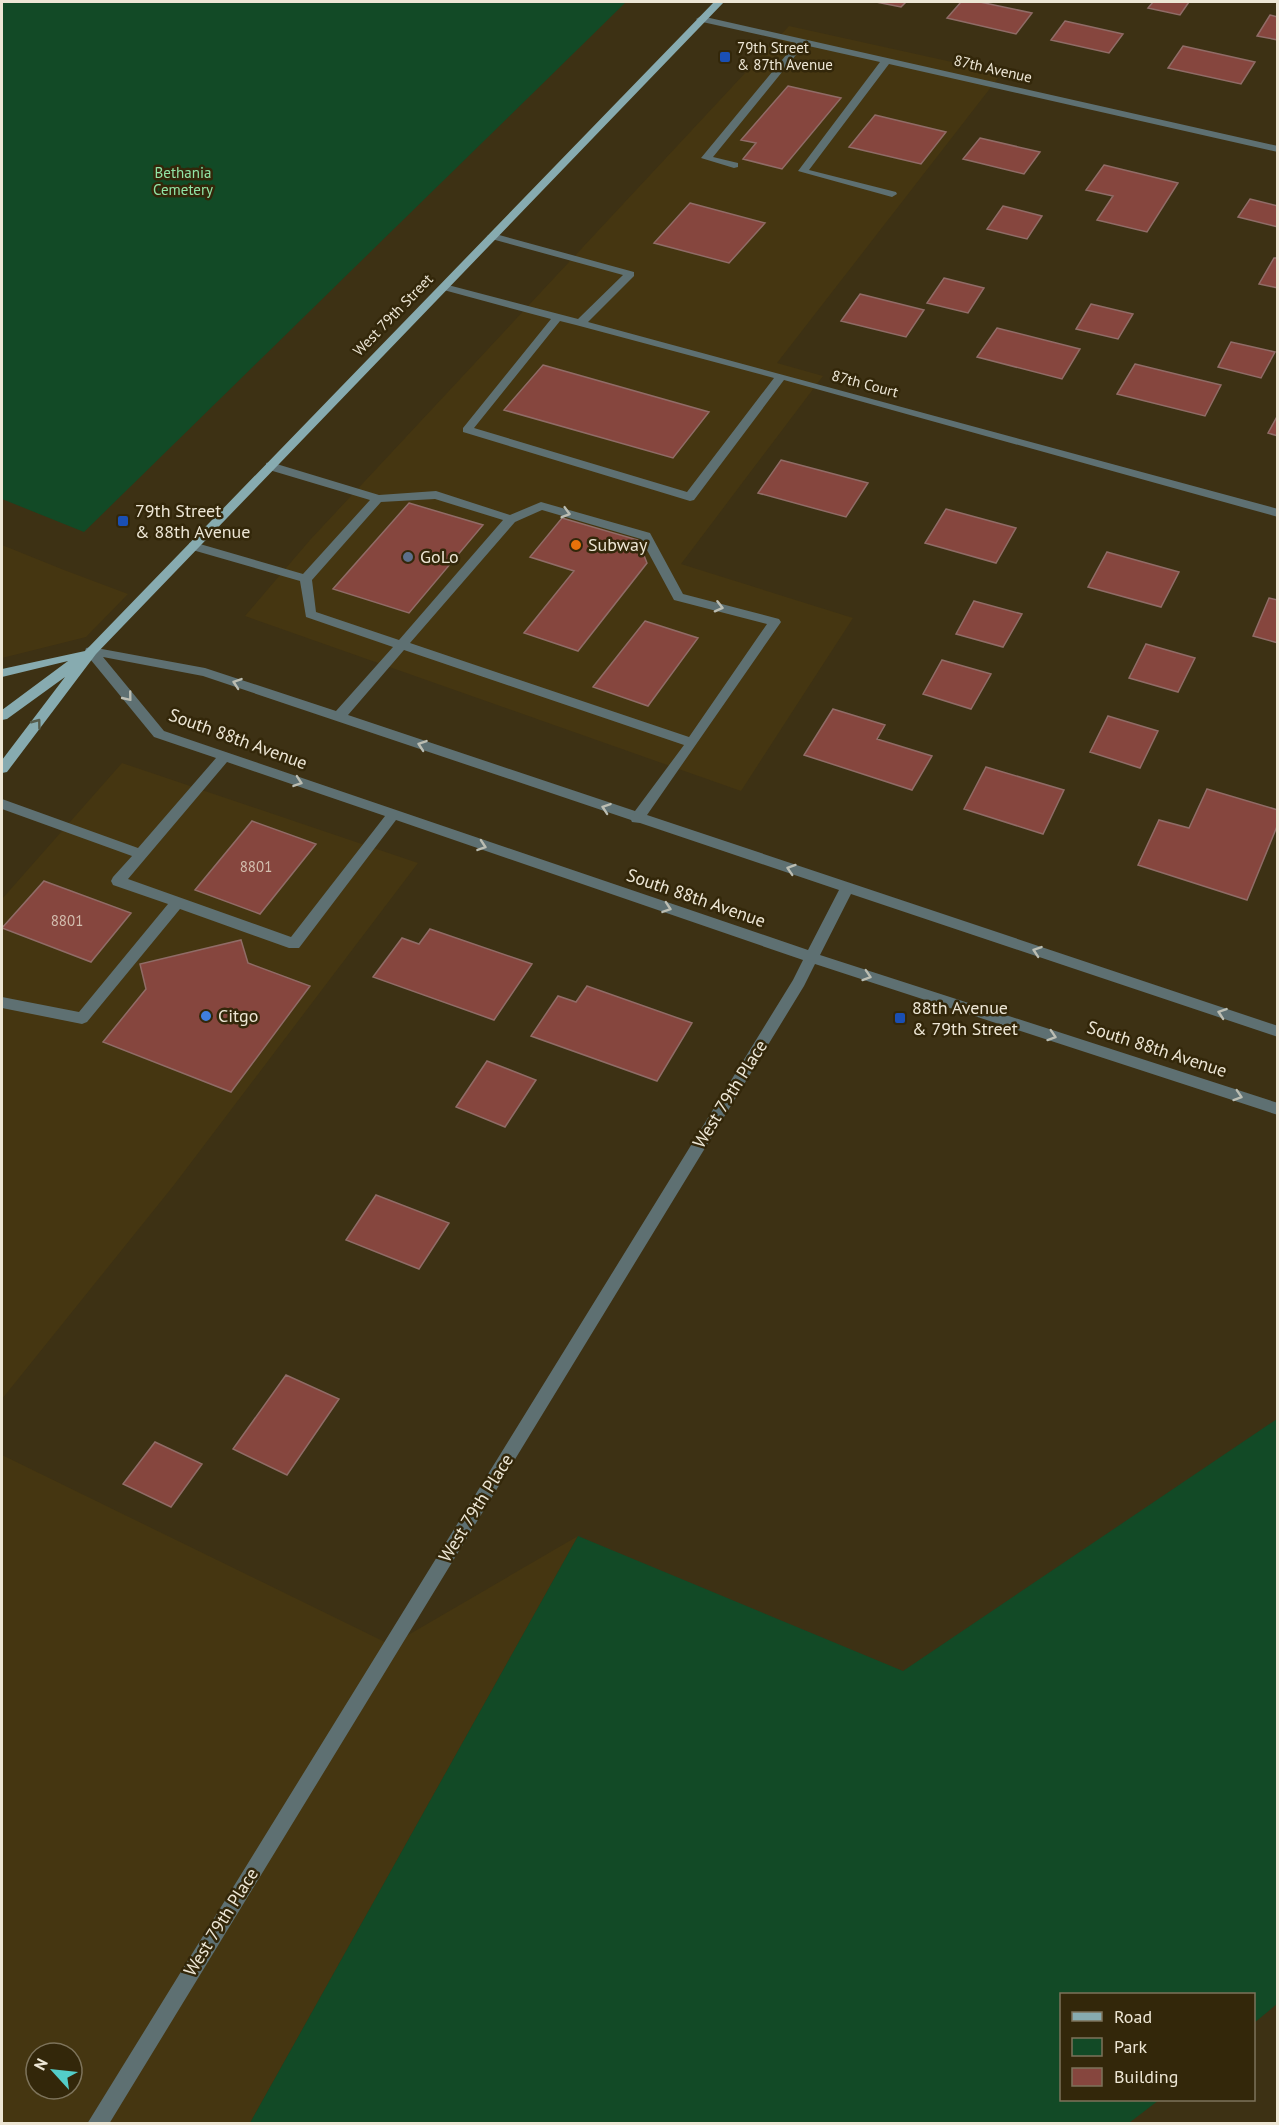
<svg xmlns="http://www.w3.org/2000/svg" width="1279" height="2125" font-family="'PT Sans',sans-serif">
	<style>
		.built { fill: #453611; fill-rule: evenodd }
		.green { fill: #124a26 }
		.building { fill: #86463e; stroke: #906c67; stroke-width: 1.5 }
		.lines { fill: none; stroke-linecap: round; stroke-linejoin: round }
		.minor { fill: #5e7072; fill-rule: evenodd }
		.major { fill: #87abb0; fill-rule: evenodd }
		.oneway { stroke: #bbbdb2 }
		.oneway2 { stroke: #555c4c }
		.transit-dot { fill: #1a4fb4; stroke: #33270a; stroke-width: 2 }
		.food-dot { fill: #e8710a; stroke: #33270a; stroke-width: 2 }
		.service-dot { fill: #5c6f8a; stroke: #33270a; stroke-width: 2 }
		.shop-dot { fill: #3f7fe0; stroke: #33270a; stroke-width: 2 }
		.labels { text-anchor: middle; stroke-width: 5; stroke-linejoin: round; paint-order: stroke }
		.far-poi-label { font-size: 15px; fill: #ede6d5; stroke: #33270a; text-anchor: start }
		.far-street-label { font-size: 15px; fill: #ede6d5; stroke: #33270a }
		.far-park-label { font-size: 15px; fill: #91e4a6; stroke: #33270a }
		.number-label { font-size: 15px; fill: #d3beaf }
		.poi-label { font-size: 18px; fill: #ede6d5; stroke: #33270a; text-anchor: start }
		.street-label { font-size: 18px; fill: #ede6d5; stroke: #33270a }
	</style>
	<rect width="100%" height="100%" fill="#3d3114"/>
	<path class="built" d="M789,26L1002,73L777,363L823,376L681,564L853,618L741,791L245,616L310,540Z
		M2,545L64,570L128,594L86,637L2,658Z
		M122,763L418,863L174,1185L2,1399V899Z
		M2,1455L391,1645L578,1536L250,2123H2ZM36,2053H72V2089H36Z"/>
	<path class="green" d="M2,2H626L84,532L2,499Z
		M1277,1419V2004L1254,2023V1994H1062V2100H1159L1129,2123H250L578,1536L903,1671Z"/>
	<path class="building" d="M876,2H906L901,7Z
		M961,2H980L1032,13L1016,34L947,18Z
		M1153,2H1189L1180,15L1148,8Z
		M1270,15L1278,17V40L1257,36Z
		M1065,21L1123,34L1109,53L1051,40Z
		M1183,46L1255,62L1241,84L1168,68Z
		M788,86L841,98L782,169L743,159L756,143L741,140Z
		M875,115L946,132L921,164L849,147Z
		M980,138L1040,152L1024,174L963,159Z
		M1104,165L1178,183L1147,232L1097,220L1113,196L1086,190Z
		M1250,199L1278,206V227L1238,217Z
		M690,203L765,223L729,263L654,243Z
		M1003,206L1042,216L1027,239L987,229Z
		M1274,258H1278V288L1259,284Z
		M944,278L984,288L968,313L927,303Z
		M860,294L924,310L906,337L841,321Z
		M1091,304L1133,314L1118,339L1076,329Z
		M997,328L1080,349L1062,379L977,357Z
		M1231,342L1275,352L1261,378L1218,367Z
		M1135,364L1221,385L1205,416L1117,394Z
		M543,365L709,412L673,458L504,410Z
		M1278,415V436L1268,433Z
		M781,460L868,483L846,517L758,493Z
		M409,503L483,525L409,613L333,589Z
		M946,509L1016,528L996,563L925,543Z
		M562,518L638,540L647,563L578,651L524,633L574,571L530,557Z
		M1107,552L1179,572L1161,607L1088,587Z
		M1269,598L1278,600V643L1253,636Z
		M974,601L1022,614L1003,647L956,634Z
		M645,621L698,638L648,706L593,687Z
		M1146,644L1195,658L1178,692L1129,678Z
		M942,660L991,674L971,709L923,694Z
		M833,709L885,725L877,739L932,756L912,790L804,755Z
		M1108,716L1158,731L1140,768L1090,752Z
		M986,767L1064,790L1043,834L964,809Z
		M1207,789L1278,810V824L1247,900L1138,865L1159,820L1189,828Z
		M252,821L316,844L260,914L195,890Z
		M44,881L131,913L91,962L2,928Z
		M430,929L532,964L494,1020L373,977L402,938L419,944Z
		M241,940L248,963L310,986L231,1092L103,1042L146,989L140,964Z
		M587,986L692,1023L657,1081L531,1036L558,996L576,1002Z
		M487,1061L536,1080L505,1127L456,1107Z
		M376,1195L449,1223L419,1269L346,1240Z
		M286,1375L339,1399L287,1475L233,1449Z
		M155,1442L202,1464L171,1507L123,1484Z"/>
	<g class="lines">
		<path class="minor" d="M701,16L1278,146V152L889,64L809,170L896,192L897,194L892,197L798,171L880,62L804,45L713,157L738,163V167L734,168L701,158L796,43L698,21L696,19Z
			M492,233L634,272V276L588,322L1278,509V517L784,380L694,500L690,501L463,432V428L551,319L440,289V285H448L578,319L623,275L488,238L487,236ZM560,321L576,325L774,378L687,492L474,428Z
			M270,462L379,495L436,491L510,515L541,502L650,533L683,594L779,619L781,622L647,815L1278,1026V1037L851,894L820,955L1278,1103V1115L815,964L804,986L109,2124H87L793,980L803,960L396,820L299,948H289L180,909L87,1022L82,1024L2,1008V997L79,1012L168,904L113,885L111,881L113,877L132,856L2,809V799L138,848L216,758L154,737L86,654L85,651L86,648L91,647L205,668L336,711L393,647L306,617L300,581L189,549V543L193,542L303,574L370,500L266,469V463ZM435,499L503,520L399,640L316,612L312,580L381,502ZM542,510L641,539L674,600L767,624L689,737L410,643L515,522ZM404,650L684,745L635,811L348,715ZM103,657L203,676L631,820L632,822L640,823L839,890L808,950L164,731ZM227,762L385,816L291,937L128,879Z"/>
		<path class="major" d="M714,2H724L96,654L7,772L2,773V760L65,677L7,719L2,720V710L68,661L2,677V669L85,651Z"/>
	</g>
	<defs><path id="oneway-chevron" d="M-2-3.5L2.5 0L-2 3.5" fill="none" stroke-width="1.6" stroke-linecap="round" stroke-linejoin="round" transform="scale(1.5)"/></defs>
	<g class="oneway">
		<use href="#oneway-chevron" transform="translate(566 513) rotate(16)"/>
		<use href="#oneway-chevron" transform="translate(719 607) rotate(14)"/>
		<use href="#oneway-chevron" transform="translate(237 683) rotate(-161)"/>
		<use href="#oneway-chevron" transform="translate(128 697) rotate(51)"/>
		<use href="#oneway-chevron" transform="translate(422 745) rotate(-161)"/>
		<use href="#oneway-chevron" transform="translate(298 782) rotate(19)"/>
		<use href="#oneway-chevron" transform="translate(606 808) rotate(-161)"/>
		<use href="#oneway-chevron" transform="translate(482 846) rotate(19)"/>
		<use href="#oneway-chevron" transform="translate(791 869) rotate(-162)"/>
		<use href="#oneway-chevron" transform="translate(667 908) rotate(19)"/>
		<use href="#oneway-chevron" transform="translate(1037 951) rotate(-161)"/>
		<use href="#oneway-chevron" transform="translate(867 976) rotate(18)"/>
		<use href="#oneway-chevron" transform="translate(1222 1013) rotate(-161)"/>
		<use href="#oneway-chevron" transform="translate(1052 1036) rotate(18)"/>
		<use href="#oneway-chevron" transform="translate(1238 1096) rotate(18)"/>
	</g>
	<use class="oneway2" href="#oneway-chevron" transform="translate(37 723) rotate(-53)"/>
	<g class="transit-dot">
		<rect x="719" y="51" width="12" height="12" rx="3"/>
		<rect x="117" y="515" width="12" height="12" rx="3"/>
		<rect x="894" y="1012" width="12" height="12" rx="3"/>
	</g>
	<circle class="food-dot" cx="576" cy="545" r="6"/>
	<circle class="service-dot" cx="408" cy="557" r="6"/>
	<circle class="shop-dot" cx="206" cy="1016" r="6"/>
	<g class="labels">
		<g class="far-poi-label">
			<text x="737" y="53">79th Street<tspan x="737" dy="17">&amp; 87th Avenue</tspan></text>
		</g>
		<g class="far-street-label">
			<text transform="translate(993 69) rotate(13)" y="5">87th Avenue</text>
			<text transform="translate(393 315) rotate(-46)" y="5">West 79th Street</text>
			<text transform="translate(865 384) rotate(15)" y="5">87th Court</text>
		</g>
		<g class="far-park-label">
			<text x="183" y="178">Bethania<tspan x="183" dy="17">Cemetery</tspan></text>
		</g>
		<g class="number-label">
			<text x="256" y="872">8801</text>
			<text x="67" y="926">8801</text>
		</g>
		<g class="poi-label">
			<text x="135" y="517">79th Street<tspan x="135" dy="21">&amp; 88th Avenue</tspan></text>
			<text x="588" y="551">Subway</text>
			<text x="420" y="563">GoLo</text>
			<text x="912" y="1014">88th Avenue<tspan x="912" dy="21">&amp; 79th Street</tspan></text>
			<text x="218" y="1022">Citgo</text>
		</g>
		<g class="street-label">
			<text transform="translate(238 739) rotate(20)" y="6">South 88th Avenue</text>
			<text transform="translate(696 898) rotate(19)" y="6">South 88th Avenue</text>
			<text transform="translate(1157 1049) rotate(18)" y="6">South 88th Avenue</text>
			<text transform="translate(730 1094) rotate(-58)" y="6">West 79th Place</text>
			<text transform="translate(476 1508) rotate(-58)" y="6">West 79th Place</text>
			<text transform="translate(221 1922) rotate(-58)" y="6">West 79th Place</text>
		</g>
	</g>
	<rect width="1279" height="2125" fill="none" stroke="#ede6d5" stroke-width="6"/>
	<rect x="1060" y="1993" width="195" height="108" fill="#33270a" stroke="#7d735b" stroke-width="1.5"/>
	<rect x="1072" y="2012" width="30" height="9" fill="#87abb0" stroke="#7d735b" stroke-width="1.5"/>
	<text x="1114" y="2023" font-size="18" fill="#ede6d5">Road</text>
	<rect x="1072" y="2038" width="30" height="18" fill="#124a26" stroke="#7d735b" stroke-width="1.5"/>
	<text x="1114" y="2053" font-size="18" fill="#ede6d5">Park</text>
	<rect x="1072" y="2068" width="30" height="18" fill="#86463e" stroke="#7d735b" stroke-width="1.5"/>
	<text x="1114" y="2083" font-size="18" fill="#ede6d5">Building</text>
	<g transform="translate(54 2071) rotate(297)"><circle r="28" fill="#33270a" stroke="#7d735b" stroke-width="1.5"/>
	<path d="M0-4.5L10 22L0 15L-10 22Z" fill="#53cdc9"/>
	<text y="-9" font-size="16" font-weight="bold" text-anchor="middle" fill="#ede6d5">N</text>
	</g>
</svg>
